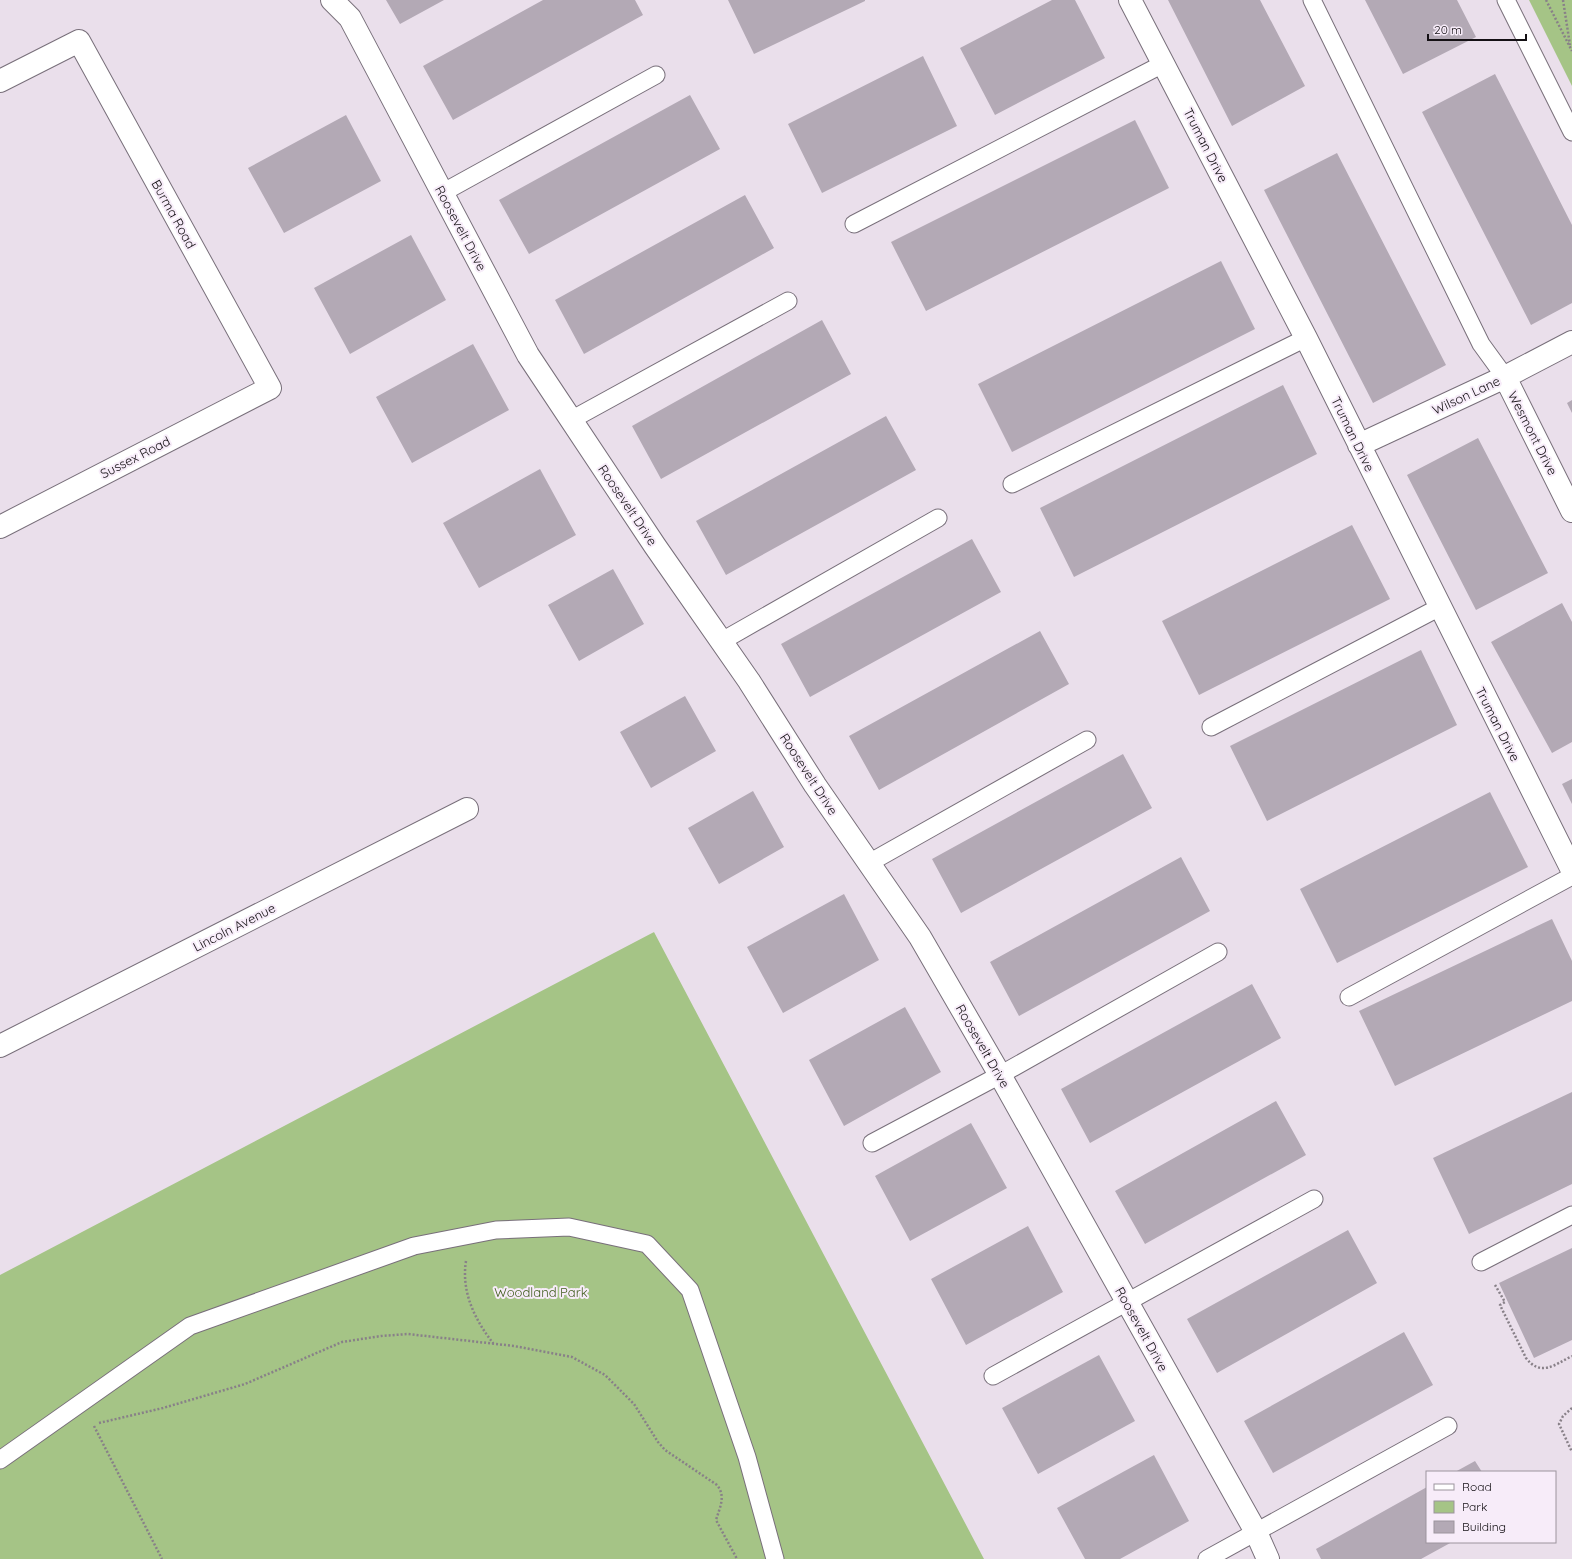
<svg xmlns="http://www.w3.org/2000/svg" width="1572" height="1559" font-family="Quicksand,sans-serif">
	<style>
		.green { fill: #a5c486 }
		.building { fill: #b3a9b5 }
		.lines { fill: none; stroke-linecap: round; stroke-linejoin: round }
		.lane-casing { stroke: #786f7a; stroke-width: 19 }
		.street-casing { stroke: #786f7a; stroke-width: 24 }
		.path { stroke: #888088; stroke-width: 2.5; stroke-dasharray: 2 2; stroke-linecap: butt }
		.lane { stroke: #fff; stroke-width: 17 }
		.street { stroke: #fff; stroke-width: 22 }
		.labels { text-anchor: middle; stroke-width: 4; stroke-linejoin: round; paint-order: stroke }
		.street-label { font-size: 13px; fill: #141014; stroke: #f7ecf9 }
		.park-label { font-size: 13px; fill: #435f20; stroke: #f7ecf9 }
	</style>
	<rect width="100%" height="100%" fill="#eadfeb"/>
	<path class="green" d="M1529,0H1572V86Z
		M696,910L654,932L984,1559H0V1275Z"/>
	<path class="building" d="M386,0H444L400,24Z
		M543,0H635L643,15L453,120L423,66Z
		M728,0H865V1L754,54Z
		M1052,0H1075L1105,58L995,115L960,48Z
		M1168,0H1260L1305,86L1232,126Z
		M1365,0H1457L1476,37L1403,74Z
		M923,56L957,126L822,193L788,124Z
		M1495,74L1572,225V303L1531,325L1422,112Z
		M690,95L720,149L529,254L499,200Z
		M346,115L381,181L284,233L248,168Z
		M1135,120L1169,188L926,311L891,242Z
		M1337,153L1446,365L1373,403L1264,190Z
		M745,195L774,248L584,354L555,300Z
		M411,235L446,300L350,354L314,288Z
		M1221,261L1255,329L1012,452L978,384Z
		M822,320L851,374L661,479L632,426Z
		M473,344L509,410L412,463L376,397Z
		M1283,385L1317,454L1074,577L1040,508Z
		M1572,400V413L1567,403Z
		M886,416L916,470L726,575L696,521Z
		M1478,438L1548,573L1476,610L1407,475Z
		M540,469L576,535L479,588L443,523Z
		M1352,525L1390,599L1199,695L1162,621Z
		M972,539L1001,592L810,697L781,644Z
		M613,569L644,624L579,661L548,605Z
		M1562,603L1572,622V742L1552,753L1491,642Z
		M1040,631L1069,684L879,790L849,736Z
		M1421,650L1457,725L1267,821L1230,746Z
		M685,696L716,751L651,788L620,732Z
		M1123,754L1152,808L961,913L932,859Z
		M1572,779V804L1562,784Z
		M753,791L784,847L719,884L688,828Z
		M1490,792L1528,867L1337,963L1300,889Z
		M1181,857L1210,911L1019,1016L990,962Z
		M844,894L879,960L783,1013L747,947Z
		M1552,919L1572,961V1001L1395,1086L1359,1011Z
		M1252,984L1281,1038L1090,1143L1061,1089Z
		M905,1007L941,1072L844,1126L809,1060Z
		M1572,1092V1184L1469,1234L1433,1158Z
		M1276,1101L1306,1155L1145,1244L1115,1191Z
		M971,1123L1007,1188L910,1241L875,1176Z
		M1028,1226L1063,1292L966,1345L931,1279Z
		M1348,1230L1377,1283L1217,1373L1187,1319Z
		M1572,1248V1340L1534,1358L1499,1283Z
		M1404,1332L1433,1385L1273,1473L1244,1421Z
		M1099,1355L1135,1421L1038,1474L1002,1408Z
		M1154,1455L1189,1521L1120,1559H1085L1057,1508Z
		M1475,1461L1482,1472H1455Z
		M1427,1487V1542H1452L1421,1559H1321L1316,1549Z"/>
	<g class="lines">
		<g class="lane-casing">
			<path id="lane" d="M1312,0L1481,344L1505,377
				M1506,0L1572,132
				M442,193L656,75
				M854,224L1163,64
				M571,420L788,301
				M1012,484L1306,338
				M722,641L938,518
				M1211,727L1440,607
				M869,863L1087,740
				M1349,997L1572,876
				M872,1143L1000,1075L1218,952
				M1481,1262L1572,1215
				M993,1376L1314,1199
				M0,1460L190,1326L414,1246L496,1230L569,1227L647,1244L690,1290L747,1457L775,1559
				M1207,1559L1448,1426"/>
		</g>
		<g class="street-casing">
			<path id="street" d="M332,0L350,18L528,355L655,546L749,681L815,785L920,937L1000,1075L1256,1532L1268,1559
				M1130,0L1306,338L1572,870
				M0,81L79,41L270,388L0,527
				M1505,377L1572,511
				M1359,445L1505,377L1572,342
				M0,1046L467,809"/>
		</g>
		<path class="path" d="M1546,0L1572,51
			M1563,0L1570,45
			M466,1261C461,1292 475,1320 493,1343
			M1495,1285L1505,1302L1500,1305L1526,1358C1541,1377 1554,1365 1572,1356
			M1572,1408L1563,1416L1559,1424L1572,1452
			M99,1423L163,1408L245,1384L342,1342L381,1336L408,1334L514,1346L572,1357L605,1375L634,1404L658,1442L665,1450L717,1485C726,1496 720,1507 716,1520L737,1559
			M94,1426L162,1559"/>
		<use href="#lane" class="lane"/>
		<use href="#street" class="street"/>
	</g>
	<g class="labels">
		<g class="street-label">
			<text transform="translate(1206 145) rotate(63)" y="5">Truman Drive</text>
			<text transform="translate(174 214) rotate(61)" y="5">Burma Road</text>
			<text transform="translate(461 228) rotate(62)" y="5">Roosevelt Drive</text>
			<text transform="translate(1466 395) rotate(-25)" y="5">Wilson Lane</text>
			<text transform="translate(1533 433) rotate(63)" y="5">Wesmont Drive</text>
			<text transform="translate(1353 434) rotate(64)" y="5">Truman Drive</text>
			<text transform="translate(135 457) rotate(-27)" y="5">Sussex Road</text>
			<text transform="translate(628 505) rotate(56)" y="5">Roosevelt Drive</text>
			<text transform="translate(1498 724) rotate(63)" y="5">Truman Drive</text>
			<text transform="translate(809 774) rotate(57)" y="5">Roosevelt Drive</text>
			<text transform="translate(234 927) rotate(-27)" y="5">Lincoln Avenue</text>
			<text transform="translate(983 1046) rotate(60)" y="5">Roosevelt Drive</text>
			<text transform="translate(1142 1329) rotate(61)" y="5">Roosevelt Drive</text>
		</g>
		<g class="park-label">
			<text x="541" y="1297">Woodland Park</text>
		</g>
	</g>
	<rect x="1426" y="1471" width="130" height="72" fill="#f7ecf9" stroke="#9c949d"/>
	<rect x="1434" y="1484" width="20" height="6" fill="#ffffff" stroke="#9c949d"/>
	<text x="1462" y="1491" font-size="12" fill="#141014">Road</text>
	<rect x="1434" y="1501" width="20" height="12" fill="#a5c486" stroke="#9c949d"/>
	<text x="1462" y="1511" font-size="12" fill="#141014">Park</text>
	<rect x="1434" y="1521" width="20" height="12" fill="#b3a9b5" stroke="#9c949d"/>
	<text x="1462" y="1531" font-size="12" fill="#141014">Building</text>
	<path d="M1428 34v6h98v-6" fill="none" stroke="#141014" stroke-width="2"/>
	<text x="1434" y="34" font-size="12" fill="#141014" stroke="#f7ecf9" stroke-width="3" paint-order="stroke">20 m</text>
</svg>
